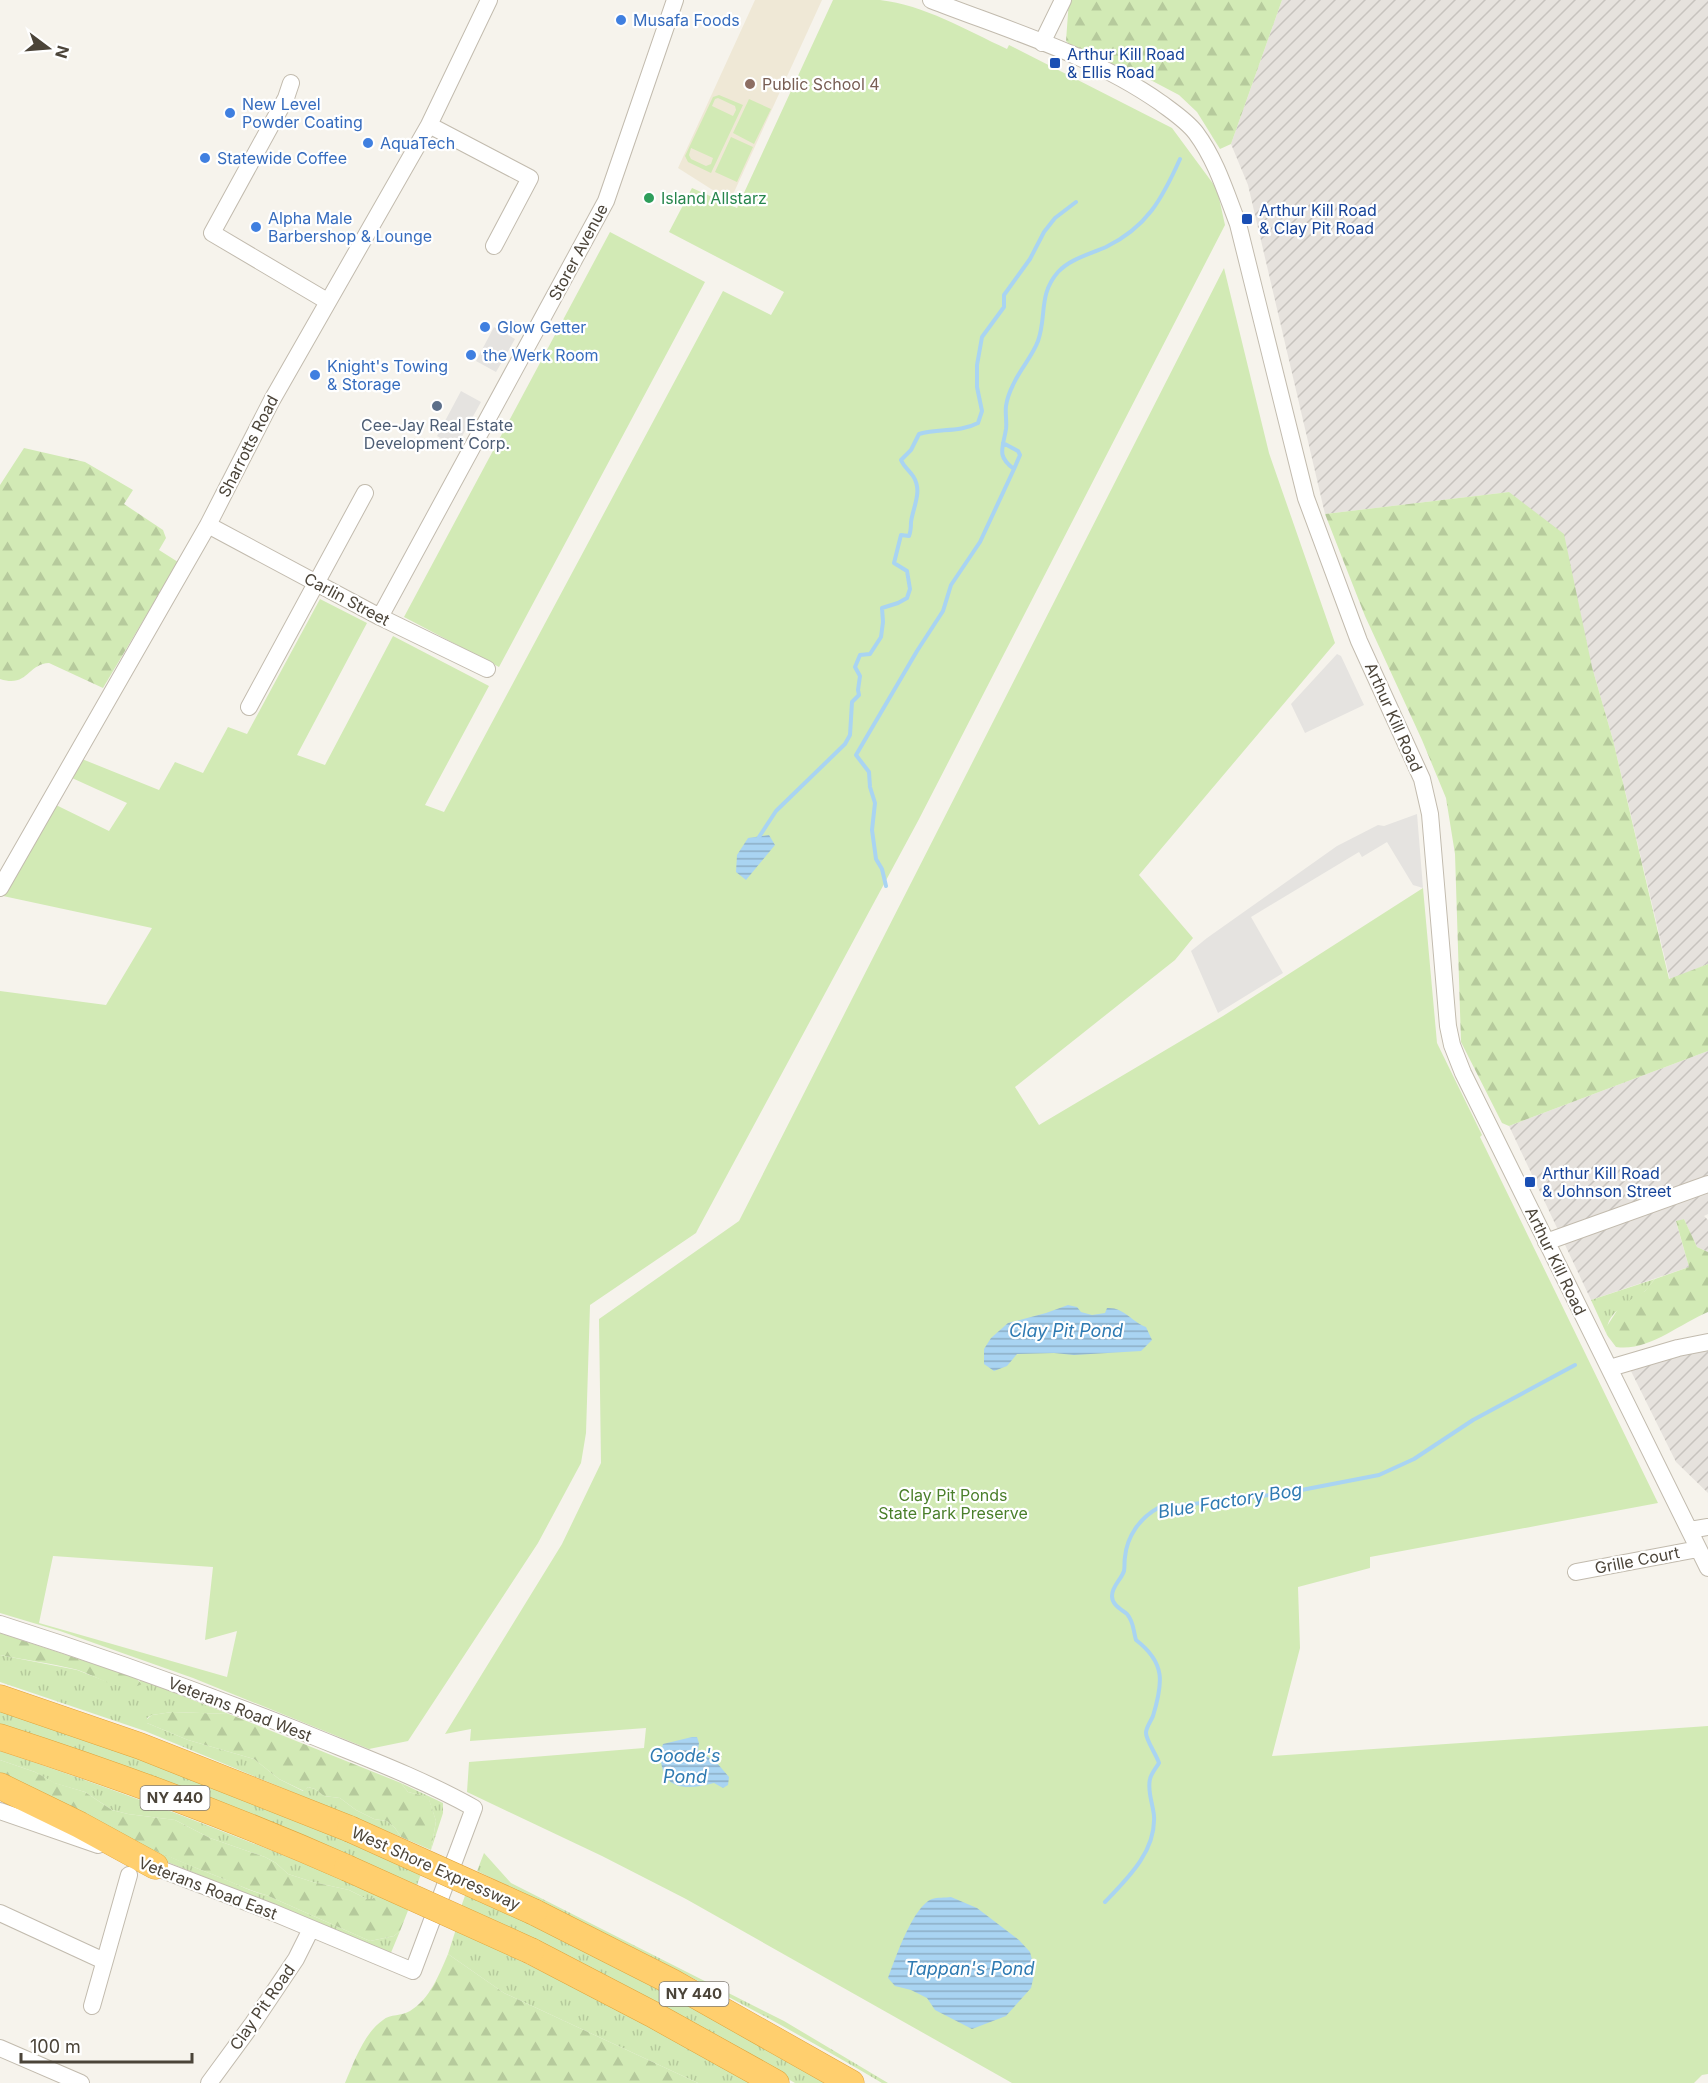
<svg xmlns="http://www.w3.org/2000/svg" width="1708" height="2083" font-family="Inter,sans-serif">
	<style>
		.industrial { fill: url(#industrial-furrows) }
		.education { fill: #efe8d6 }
		.grass { fill: url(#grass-tufts) }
		.forest { fill: url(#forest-firs) }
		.park { fill: #d2eab5; fill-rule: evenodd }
		.parking { fill: #e5e3e0 }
		.water { fill: url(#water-rules) }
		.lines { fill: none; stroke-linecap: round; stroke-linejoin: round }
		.stream { stroke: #a9d4f2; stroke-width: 4 }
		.minor-casing { stroke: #c2bbae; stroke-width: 18 }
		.highway-casing { stroke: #e0a43c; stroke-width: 27 }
		.minor { stroke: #fff; stroke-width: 16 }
		.highway { stroke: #ffcf6e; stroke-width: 26 }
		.highway-bridge-casing { stroke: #e0a43c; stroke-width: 27; stroke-linecap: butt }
		.highway-bridge { stroke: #ffcf6e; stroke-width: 26 }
		.shop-dot { fill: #3f7fe0; stroke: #fff; stroke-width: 2 }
		.transit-dot { fill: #1a4fb4; stroke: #fff; stroke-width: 2 }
		.education-dot { fill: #8d6e63; stroke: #fff; stroke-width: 2 }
		.leisure-dot { fill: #2e9e5b; stroke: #fff; stroke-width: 2 }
		.service-dot { fill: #5c6f8a; stroke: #fff; stroke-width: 2 }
		.labels { text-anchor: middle; stroke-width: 4.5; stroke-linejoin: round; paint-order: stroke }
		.shield { fill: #fff; stroke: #817c74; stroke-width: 1.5 }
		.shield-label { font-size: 15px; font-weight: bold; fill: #4b4439 }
		.shop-label { font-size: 16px; fill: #366cbe; stroke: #fff; text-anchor: start }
		.transit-label { font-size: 16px; fill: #164399; stroke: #fff; text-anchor: start }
		.education-label { font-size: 16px; fill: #785e54; stroke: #fff; text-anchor: start }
		.leisure-label { font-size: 16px; fill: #27864d; stroke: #fff; text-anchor: start }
		.street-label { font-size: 16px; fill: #4b4439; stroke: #fff }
		.service-label { font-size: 16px; fill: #4e5e75; stroke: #fff }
		.park-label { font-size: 16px; fill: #4a7f2a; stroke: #fff }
		.water-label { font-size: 18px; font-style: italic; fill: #2e7ab2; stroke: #fff }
	</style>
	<defs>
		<pattern id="industrial-furrows" width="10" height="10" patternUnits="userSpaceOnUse" patternTransform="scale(1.5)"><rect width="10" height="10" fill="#e6e2dd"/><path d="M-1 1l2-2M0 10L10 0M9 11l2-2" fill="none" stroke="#c7c3be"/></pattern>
		<pattern id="grass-tufts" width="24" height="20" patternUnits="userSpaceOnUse" patternTransform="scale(1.5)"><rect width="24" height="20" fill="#d2eab5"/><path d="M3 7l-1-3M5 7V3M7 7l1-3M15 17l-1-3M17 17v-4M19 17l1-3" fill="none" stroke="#b6ca9c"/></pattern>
		<pattern id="forest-firs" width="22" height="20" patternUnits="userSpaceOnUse" patternTransform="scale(1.5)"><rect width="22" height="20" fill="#d2eab5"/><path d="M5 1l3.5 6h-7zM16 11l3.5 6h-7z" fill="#b6ca9c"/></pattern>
		<pattern id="water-rules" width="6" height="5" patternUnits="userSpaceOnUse" patternTransform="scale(1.5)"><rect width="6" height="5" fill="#a9d4f2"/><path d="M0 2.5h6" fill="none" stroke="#8caec5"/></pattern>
	</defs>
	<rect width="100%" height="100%" fill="#f6f3ec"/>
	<path class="industrial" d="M1282,0H1708V964L1670,980L1613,740L1592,667L1509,492L1325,514L1248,185L1231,144Z
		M1708,1051V1214L1704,1216L1708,1220V1252L1697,1247L1684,1219L1676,1222L1689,1267L1591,1300L1509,1126Z
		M1708,1337V1493L1676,1462L1624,1357Z"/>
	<path class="education" d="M755,0H822L730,201L678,168Z"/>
	<path class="grass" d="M1655,1279C1652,1282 1649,1287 1646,1290C1631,1305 1605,1309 1607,1335L1591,1300Z
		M0,1655L77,1670L113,1684L137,1686L140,1681L136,1678L229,1714L172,1712L152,1715L147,1718V1723L188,1740L254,1759L279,1779L303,1791L308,1787L315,1789L324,1796L340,1798L356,1810L374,1819L387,1821L395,1828L401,1837L145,1731L0,1682Z
		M0,1710L85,1737L422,1871L416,1888L0,1727Z
		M0,1751C128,1793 253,1842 378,1894L372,1899H367L349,1890L313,1882L288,1874L276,1863L265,1857L210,1838L175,1820L128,1814L112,1810L85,1792L54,1783L35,1772L0,1760Z
		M401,1783L443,1803V1813L431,1850L436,1821L429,1800L424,1796L408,1792Z
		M47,1799C104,1826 160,1854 219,1877C235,1883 249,1891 266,1895L370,1941L394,1936L400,1931L390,1955L324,1925L160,1859Z
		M484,1853L511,1883L784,2021L888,2083H882C751,2005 615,1937 477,1871Z
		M467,1890L686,2004L829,2083H795L758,2062L461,1907Z
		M456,1929L624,2012L753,2083H698L504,1993L448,1954Z"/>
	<path class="forest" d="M1069,0H1282L1231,144L1220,149L1197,112L1179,95L1122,65C1106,66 1077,52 1066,41Z
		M24,448L85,462L133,490L124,504L163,530L166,538L159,550L178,562L103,688L49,663C27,664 28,688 0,679V485Z
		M1509,492L1564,534L1592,667L1613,740L1669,979L1708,964V1051L1509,1126L1502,1123L1461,1042L1455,854L1446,798L1422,740L1365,616L1325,514Z
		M1684,1219L1697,1247L1708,1252V1312C1679,1324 1648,1352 1616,1347L1607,1335V1326L1620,1306L1645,1291L1655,1279L1689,1267L1676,1221Z
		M0,1633L136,1678L142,1684C120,1695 95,1674 74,1669C50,1663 25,1660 0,1655Z
		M172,1712L229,1714L401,1783L408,1792L424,1796L429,1799L436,1821L431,1850L401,1837L395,1828L387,1821L374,1819L356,1810L340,1798L324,1796L315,1789L308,1787L304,1791L279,1779L254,1759L188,1740L147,1723V1719L152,1715Z
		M0,1760L35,1772L55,1783L85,1792L112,1810L128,1814L175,1820L210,1838L265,1857L276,1863L288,1874L313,1882L349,1890L367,1899H372L378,1894L409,1908L400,1931L394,1936L370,1941L266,1895C248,1890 231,1882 214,1875C141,1847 70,1810 0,1775Z
		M448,1954L504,1993L698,2083H345C354,2062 364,2033 383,2020C390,2014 402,2016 410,2011C430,1999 439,1975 448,1954Z"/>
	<path class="park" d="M833,0C848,0 864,0 880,0C924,5 966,30 1007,49L1009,45L1172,128L1217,189L1225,225L918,821L698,1229L696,1233L590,1305L586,1433L581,1463L538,1543L408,1741L369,1749L193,1678L60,1631L0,1613V991L106,1005L152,928L3,896L56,805L109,831L127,803L72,778L82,759L159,790L175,762L203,773L228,727L247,734L320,599L367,623L297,755L325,765L393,636L489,686L425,805L444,812L723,291L771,315L784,292L669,232L692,188L737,208ZM53,1556L213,1567L205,1640L237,1631L227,1677L39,1623Z
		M719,95L743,105L711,173L688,162L685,156L713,97ZM718,98L735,106L736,110L733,116L712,106L715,99ZM691,148L713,158L711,164L706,166L691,159L689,155Z
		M749,99L771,109L754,144L733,133Z
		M731,137L753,147L737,182L715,172Z
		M610,232L705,282L499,667L404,617Z
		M1224,268L1269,453L1335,643L1139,875L1193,938L1175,960L1015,1087L1039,1125L1223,1016L1423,888L1437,1043L1482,1135L1480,1137L1658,1503L1370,1557V1568L1298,1587L1300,1648L1272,1756L1708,1726V2074L1702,2075L1694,2083H1012L686,1899L602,1856L467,1792L469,1762L644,1748L646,1728L470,1741L471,1729L445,1734L562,1544L601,1463L599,1319L739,1221Z"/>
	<path class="parking" d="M494,327L515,339L496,372L476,361Z
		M461,391L481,402L456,447L437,436Z
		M1337,654L1341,656L1364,705L1305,733L1291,704Z
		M1417,814L1423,888L1413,885L1387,842L1362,857L1359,852L1251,917L1283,973L1218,1013L1191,951L1207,938L1337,846L1378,825L1384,826Z"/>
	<path class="water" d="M769,835L775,845L746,880L736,872L737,855L748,838Z
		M1068,1305L1077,1307L1081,1312L1092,1315L1105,1313L1107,1308C1124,1307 1132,1322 1146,1327L1152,1340L1141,1351L1074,1355L1054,1353L1017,1354L1007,1366L994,1371L984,1364V1349L991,1338L1008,1323L1046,1313Z
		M692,1737H697L699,1743L698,1750L717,1763L729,1777L728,1785L723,1788L714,1783C695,1788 667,1793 662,1767C660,1758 660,1753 663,1744Z
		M951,1897L977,1908L1019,1940L1030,1952L1035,1971L1031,1988L1006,2016L972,2029L935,2010L927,1998L911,1990L895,1986L888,1978C895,1959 913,1906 932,1899C937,1897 945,1898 951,1897Z"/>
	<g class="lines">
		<path class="stream" d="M1003,443L1018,451L1020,455L1014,469
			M759,837L776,811L845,744L850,735L852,702L859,695L858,690L860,676L855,667L860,655L870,654L881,637L883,622L882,608L898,603L907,598L910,589L907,571L894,563L901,535L909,536C911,531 911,528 911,522C913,507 923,491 913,476C909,470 904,467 901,460L911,450L919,434C939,428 959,433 978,423L982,411L977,387V365L982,337L1004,307V295L1030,259L1044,232L1055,218L1076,202
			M886,886L882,869L876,859L872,830L875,803L870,787L869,772L856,755L917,651L943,611L951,585L980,542L1014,469C996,456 1003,448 1006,429C1007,421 1005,414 1006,406C1007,399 1010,391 1013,385C1020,369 1032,357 1038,341C1047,316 1038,295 1058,272C1070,259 1090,254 1106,247C1147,227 1162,199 1180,159
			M1105,1902C1128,1878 1156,1851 1154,1816C1153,1804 1147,1791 1150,1779C1151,1774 1156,1768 1159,1763C1156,1754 1146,1740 1146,1733C1146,1727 1151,1721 1153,1716C1163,1683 1166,1663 1136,1640C1133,1630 1134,1622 1127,1614C1121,1609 1112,1605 1112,1596C1112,1586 1121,1580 1124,1571C1125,1566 1124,1562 1125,1557C1127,1536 1140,1518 1158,1508L1286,1493L1379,1475L1414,1459L1473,1420L1575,1365"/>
		<g class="minor-casing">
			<path id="minor" d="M931,0C1008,30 1093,55 1161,103C1173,112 1187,121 1196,133C1216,160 1226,193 1238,224L1306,498L1359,641L1422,779L1430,814L1448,1026L1452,1045L1463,1073L1708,1568
				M1042,43L1063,0
				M291,83L286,98L212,233L327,301
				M429,125L530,178L494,246
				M208,525L380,617L487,669
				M380,617L606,201L675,0
				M249,707L365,493
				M0,888L208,525L272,400L429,125L489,0
				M1546,1242L1708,1184
				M1610,1368L1678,1348L1708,1342
				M1690,1530L1708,1527
				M1576,1572L1698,1549
				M0,1624C101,1656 201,1692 300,1731C358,1755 419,1777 474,1808L413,1971L272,1912L147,1864
				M0,1811L98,1845
				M0,1913L104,1961
				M92,2006L129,1875
				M0,2048L81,2083
				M209,2083L253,2023L296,1959L311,1929"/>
		</g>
		<g class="highway-casing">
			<path id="highway" d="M0,1698L140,1746L350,1829
				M0,1737C118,1775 234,1818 347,1868
				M0,1786L80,1825L155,1866
				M534,1912L672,1982L851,2083
				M531,1951L652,2014L776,2083"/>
		</g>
		<use href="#minor" class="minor"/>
		<use href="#highway" class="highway"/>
		<g class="highway-bridge-casing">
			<path id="highway-bridge" d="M350,1829L534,1912
				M347,1868L531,1951"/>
		</g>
		<use href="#highway-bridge" class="highway-bridge"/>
	</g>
	<g class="shop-dot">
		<circle cx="621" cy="20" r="6"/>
		<circle cx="230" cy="113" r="6"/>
		<circle cx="368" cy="143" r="6"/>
		<circle cx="205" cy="158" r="6"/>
		<circle cx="256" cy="227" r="6"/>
		<circle cx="485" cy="327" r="6"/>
		<circle cx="471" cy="355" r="6"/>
		<circle cx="315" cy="375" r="6"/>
	</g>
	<g class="transit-dot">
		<rect x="1049" y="57" width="12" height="12" rx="3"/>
		<rect x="1241" y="213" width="12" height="12" rx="3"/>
		<rect x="1524" y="1176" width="12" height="12" rx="3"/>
	</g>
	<circle class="education-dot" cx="750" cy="84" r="6"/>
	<circle class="leisure-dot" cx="649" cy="198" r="6"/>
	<circle class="service-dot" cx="437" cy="406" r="6"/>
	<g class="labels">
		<g class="shield">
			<rect x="140.5" y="1786" width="69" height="24" rx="4.5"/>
			<rect x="659.5" y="1982" width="69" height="24" rx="4.5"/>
		</g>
		<g class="shield-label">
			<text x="175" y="1803">NY 440</text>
			<text x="694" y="1999">NY 440</text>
		</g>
		<g class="shop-label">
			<text x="633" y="26">Musafa Foods</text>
			<text x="242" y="110">New Level<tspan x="242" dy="18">Powder Coating</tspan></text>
			<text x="380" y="149">AquaTech</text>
			<text x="217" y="164">Statewide Coffee</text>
			<text x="268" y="224">Alpha Male<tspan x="268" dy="18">Barbershop &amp; Lounge</tspan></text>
			<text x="497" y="333">Glow Getter</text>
			<text x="483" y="361">the Werk Room</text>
			<text x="327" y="372">Knight's Towing<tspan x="327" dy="18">&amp; Storage</tspan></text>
		</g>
		<g class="transit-label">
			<text x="1067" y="60">Arthur Kill Road<tspan x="1067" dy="18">&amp; Ellis Road</tspan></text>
			<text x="1259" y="216">Arthur Kill Road<tspan x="1259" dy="18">&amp; Clay Pit Road</tspan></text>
			<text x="1542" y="1179">Arthur Kill Road<tspan x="1542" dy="18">&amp; Johnson Street</tspan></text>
		</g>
		<g class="education-label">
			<text x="762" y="90">Public School 4</text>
		</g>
		<g class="leisure-label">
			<text x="661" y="204">Island Allstarz</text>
		</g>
		<g class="street-label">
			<text transform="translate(578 252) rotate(-62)" y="6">Storer Avenue</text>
			<text transform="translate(248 446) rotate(-63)" y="6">Sharrotts Road</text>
			<text transform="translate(347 599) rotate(28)" y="6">Carlin Street</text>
			<text transform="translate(1394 717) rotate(66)" y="6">Arthur Kill Road</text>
			<text transform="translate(1556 1261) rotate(64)" y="6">Arthur Kill Road</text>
			<text transform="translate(1637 1560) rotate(-11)" y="6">Grille Court</text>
			<text transform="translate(240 1709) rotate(21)" y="6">Veterans Road West</text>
			<text transform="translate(436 1868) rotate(24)" y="6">West Shore Expressway</text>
			<text transform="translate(208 1888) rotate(21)" y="6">Veterans Road East</text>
			<text transform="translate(262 2007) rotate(-55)" y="6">Clay Pit Road</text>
		</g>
		<g class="service-label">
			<text x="437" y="431">Cee-Jay Real Estate<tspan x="437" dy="18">Development Corp.</tspan></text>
		</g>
		<g class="park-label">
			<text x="953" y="1501">Clay Pit Ponds<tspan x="953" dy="18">State Park Preserve</tspan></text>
		</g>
		<g class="water-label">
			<text x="1066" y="1337">Clay Pit Pond</text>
			<text transform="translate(1230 1501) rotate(-9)" y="6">Blue Factory Bog</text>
			<text x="685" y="1762">Goode's<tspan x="685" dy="21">Pond</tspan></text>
			<text x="970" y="1975">Tappan's Pond</text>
		</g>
	</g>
	<g transform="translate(48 48) rotate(106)" stroke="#ffffff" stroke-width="4.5" paint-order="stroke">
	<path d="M0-4.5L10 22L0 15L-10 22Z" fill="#4b4439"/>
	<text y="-9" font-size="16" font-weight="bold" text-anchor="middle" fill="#4b4439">N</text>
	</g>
	<path d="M21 2053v9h171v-9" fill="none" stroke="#4b4439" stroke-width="3"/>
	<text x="30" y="2053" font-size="18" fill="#4b4439" stroke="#ffffff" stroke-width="4.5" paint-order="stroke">100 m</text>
</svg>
